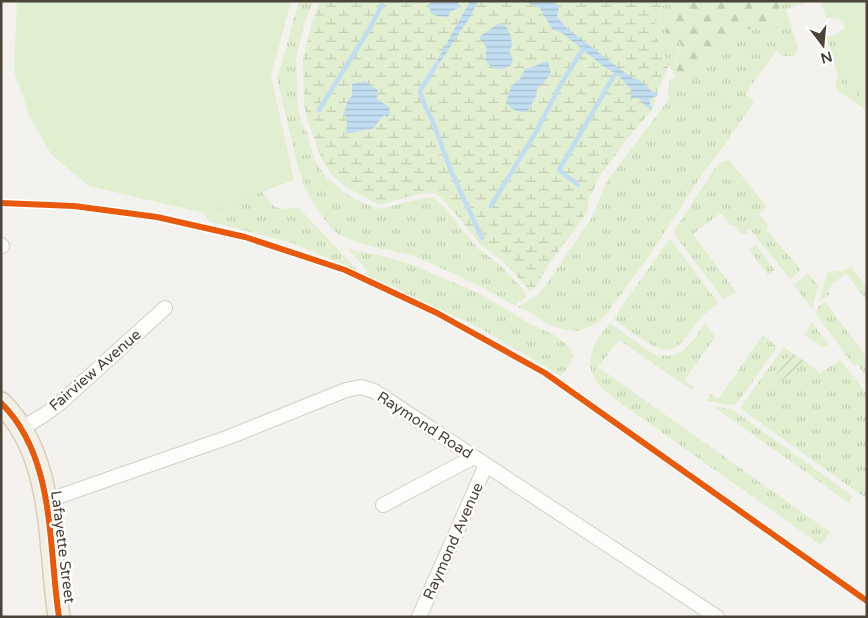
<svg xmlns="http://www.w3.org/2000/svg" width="868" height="618" font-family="'Varela Round',sans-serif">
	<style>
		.grass { fill: url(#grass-tufts) }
		.forest { fill: url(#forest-firs) }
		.wetland { fill: url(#wetland-marsh) }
		.garden { fill: url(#garden-furrows) }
		.pitch { fill: #e1eecf }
		.water { fill: url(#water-rules) }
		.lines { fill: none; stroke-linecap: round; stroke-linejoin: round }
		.stream { stroke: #c0ddf1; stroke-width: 4.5 }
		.minor-casing { stroke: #d2d0cb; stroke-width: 16 }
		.primary-casing { stroke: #d6cebb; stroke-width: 24 }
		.minor { stroke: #fdfdfc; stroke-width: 14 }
		.primary { stroke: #f2efe6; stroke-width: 21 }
		.cycleway-casing { stroke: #fff; stroke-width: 9 }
		.cycleway { stroke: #e8590c; stroke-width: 6 }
		.labels { text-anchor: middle; stroke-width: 5; stroke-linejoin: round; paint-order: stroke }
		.street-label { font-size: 15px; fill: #4b4439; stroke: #fff }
	</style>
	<defs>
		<pattern id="grass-tufts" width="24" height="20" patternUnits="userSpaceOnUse" patternTransform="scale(1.25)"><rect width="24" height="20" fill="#e1eecf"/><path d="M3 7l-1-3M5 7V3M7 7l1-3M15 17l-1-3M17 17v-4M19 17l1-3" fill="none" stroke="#c3cdb2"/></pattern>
		<pattern id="forest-firs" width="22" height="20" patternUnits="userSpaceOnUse" patternTransform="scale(1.25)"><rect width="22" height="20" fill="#e1eecf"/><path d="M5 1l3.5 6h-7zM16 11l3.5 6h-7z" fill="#c3cdb2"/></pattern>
		<pattern id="wetland-marsh" width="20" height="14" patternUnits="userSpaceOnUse" patternTransform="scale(1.25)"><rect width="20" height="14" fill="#e1eecf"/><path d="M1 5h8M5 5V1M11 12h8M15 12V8" fill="none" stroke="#c3cdb2"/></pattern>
		<pattern id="garden-furrows" width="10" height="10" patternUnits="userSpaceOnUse" patternTransform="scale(1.25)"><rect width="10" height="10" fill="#e1eecf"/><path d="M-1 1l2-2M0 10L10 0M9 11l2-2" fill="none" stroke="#c3cdb2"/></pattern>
		<pattern id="water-rules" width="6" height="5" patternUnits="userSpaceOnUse" patternTransform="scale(1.25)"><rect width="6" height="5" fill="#c0ddf1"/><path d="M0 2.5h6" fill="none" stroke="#a6bfcf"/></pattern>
	</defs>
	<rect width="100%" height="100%" fill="#f4f2ee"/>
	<path class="grass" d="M299,1H313L304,25L296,59L298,109L302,124L307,133L315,161L327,178L343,192L363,203L380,209L419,199L434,197L451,215L477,248L483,252L501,266L522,288L527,297L514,305L474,283L414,256L362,244L339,235L331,228L317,209L306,190L298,167L277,79Z
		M665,1H688L682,8V44L678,51L676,61L677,77L685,80L711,46L722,43L733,32L747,29L778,28L781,18L779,3L782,1H811L786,9L798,49L794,54V56H784L776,51L775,53L746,93V94L754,101L753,103L724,146L705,170L647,259L605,316L594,325L578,331L564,329L547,324L532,313L518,307L539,294L550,279L592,217L607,181L669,99L668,90L670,80L676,77C667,62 660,46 652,30Z
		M834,35L849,88L857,87L865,102H867V111L837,90C834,83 836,83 838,77L826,36Z
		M729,160L767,207L759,214L769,226L766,229L801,270L790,279L750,229L746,231L749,235L741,233L734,225L731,226L721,213L693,234L736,292L723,299L675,235L674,231L705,183L716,167L721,162Z
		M262,191C271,209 279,211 298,207L358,271L292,243L208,221L204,213Z
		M669,239L672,241L718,303C712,308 705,313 700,319C679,343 677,363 642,339C633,333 621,326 614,318Z
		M756,245L775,270L768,275L749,250Z
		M348,249L387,257L410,264L478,293L513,313L526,322L554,335L565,343L571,349L573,355L570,364L561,376L478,327L367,275V270Z
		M851,267L867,287V301L846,273L830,286L831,288L827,291L830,294L820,301L827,272L842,271Z
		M808,273L818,286L812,309L794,285Z
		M825,302L867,357V382L864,378L866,376L857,364L854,366L816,314L819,306Z
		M812,322L828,344L823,348L805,335Z
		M610,323L653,354C680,362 692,343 705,323L715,337L685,380L694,387L692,390L619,340L598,367L830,532L821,545L619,402C610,395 599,387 594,377C583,358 598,337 610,323Z
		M763,335L777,347L737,403L732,405L706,401L711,394L718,399Z
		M784,347L792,353L761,395L806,362L820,373L840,360L867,394V499L740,408Z
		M713,406L733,410L853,496L849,503Z"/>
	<path class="forest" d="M688,1H782L779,3L781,18L778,28L747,29L734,32L722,43L711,46L700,60L702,73C692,79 688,81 677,77C676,64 676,56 682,44L665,31L671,18Z"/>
	<path class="wetland" d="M320,1H665L652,30L662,48L669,65L657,93L655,103L652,110L631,134L599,177L593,191L589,198L587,212L570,236L550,262L536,286L530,292L525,285L503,261L480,244L454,212L436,193L418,194L379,205L346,187L331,174L321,158L308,121L304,106L303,59L311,26Z"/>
	<path class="garden" d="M792,353L806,362L760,397Z"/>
	<path class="pitch" d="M23,1H291L271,76L294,180L204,213L89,186L51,154L30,117L14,71L17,3Z
		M821,1H867V102H865L860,99L857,87L849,89L834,35L845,28L844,23L838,18H826Z"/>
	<path class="water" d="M439,1H459L458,3L460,7L450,12L448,17L437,16L431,13L428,4Z
		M470,1H478L470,17L439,64L434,66Z
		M524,1H550L559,6L557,17L569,30L632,78C640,79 642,82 647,87C651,91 655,93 659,95L649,99L652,110L646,107L639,98H633L629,101L633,92L619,76L602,65L562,33L552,29L540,8Z
		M499,23L506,26C510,35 515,43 509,52C523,68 492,77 486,60C485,56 486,52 487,48L479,37Z
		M548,61L551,74L537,89L536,96L528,111C516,113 514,111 506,103L511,86L520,79L525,69C533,68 539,63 548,61Z
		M365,81L372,87L378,90L377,99L389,107L390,112L388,117L384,115L378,122L374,128C365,131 356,131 346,134L347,121L344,113L348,100L352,96V84Z"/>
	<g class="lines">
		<path class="stream" d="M436,65L424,85L421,88L420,92L426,108L433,122L451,171L482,238
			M319,110L370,28L382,5
			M578,185L559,170L615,74
			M491,206L536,132L561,84L583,49"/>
		<g class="minor-casing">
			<path id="minor" d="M1,245L2,246
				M22,428L44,415L60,403L165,308
				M46,501L229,437L346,390L361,387L374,391L717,617
				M383,505L474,457
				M419,617L486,465"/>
		</g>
		<g class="primary-casing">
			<path id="primary" d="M1,403C56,457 48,546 59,617"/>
		</g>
		<use href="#minor" class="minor"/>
		<use href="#primary" class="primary"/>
		<g class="cycleway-casing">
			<path id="cycleway" d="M1,203L74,206L157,217L245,237L345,270L437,313L545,373L867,601
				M1,403C56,457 48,546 59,617"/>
		</g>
		<use href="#cycleway" class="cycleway"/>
	</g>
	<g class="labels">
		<g class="street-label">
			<text transform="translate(95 370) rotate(-41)" y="5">Fairview Avenue</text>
			<text transform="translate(425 425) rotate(33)" y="5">Raymond Road</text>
			<text transform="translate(453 541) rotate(-66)" y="5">Raymond Avenue</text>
			<text transform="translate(63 547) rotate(83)" y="5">Lafayette Street</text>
		</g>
	</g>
	<rect width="868" height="618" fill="none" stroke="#4b4439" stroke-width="5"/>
	<g transform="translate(823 45) rotate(164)" stroke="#ffffff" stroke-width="4" paint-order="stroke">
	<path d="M0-4L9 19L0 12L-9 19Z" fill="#4b4439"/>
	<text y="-8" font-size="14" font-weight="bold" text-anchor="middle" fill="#4b4439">N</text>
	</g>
</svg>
